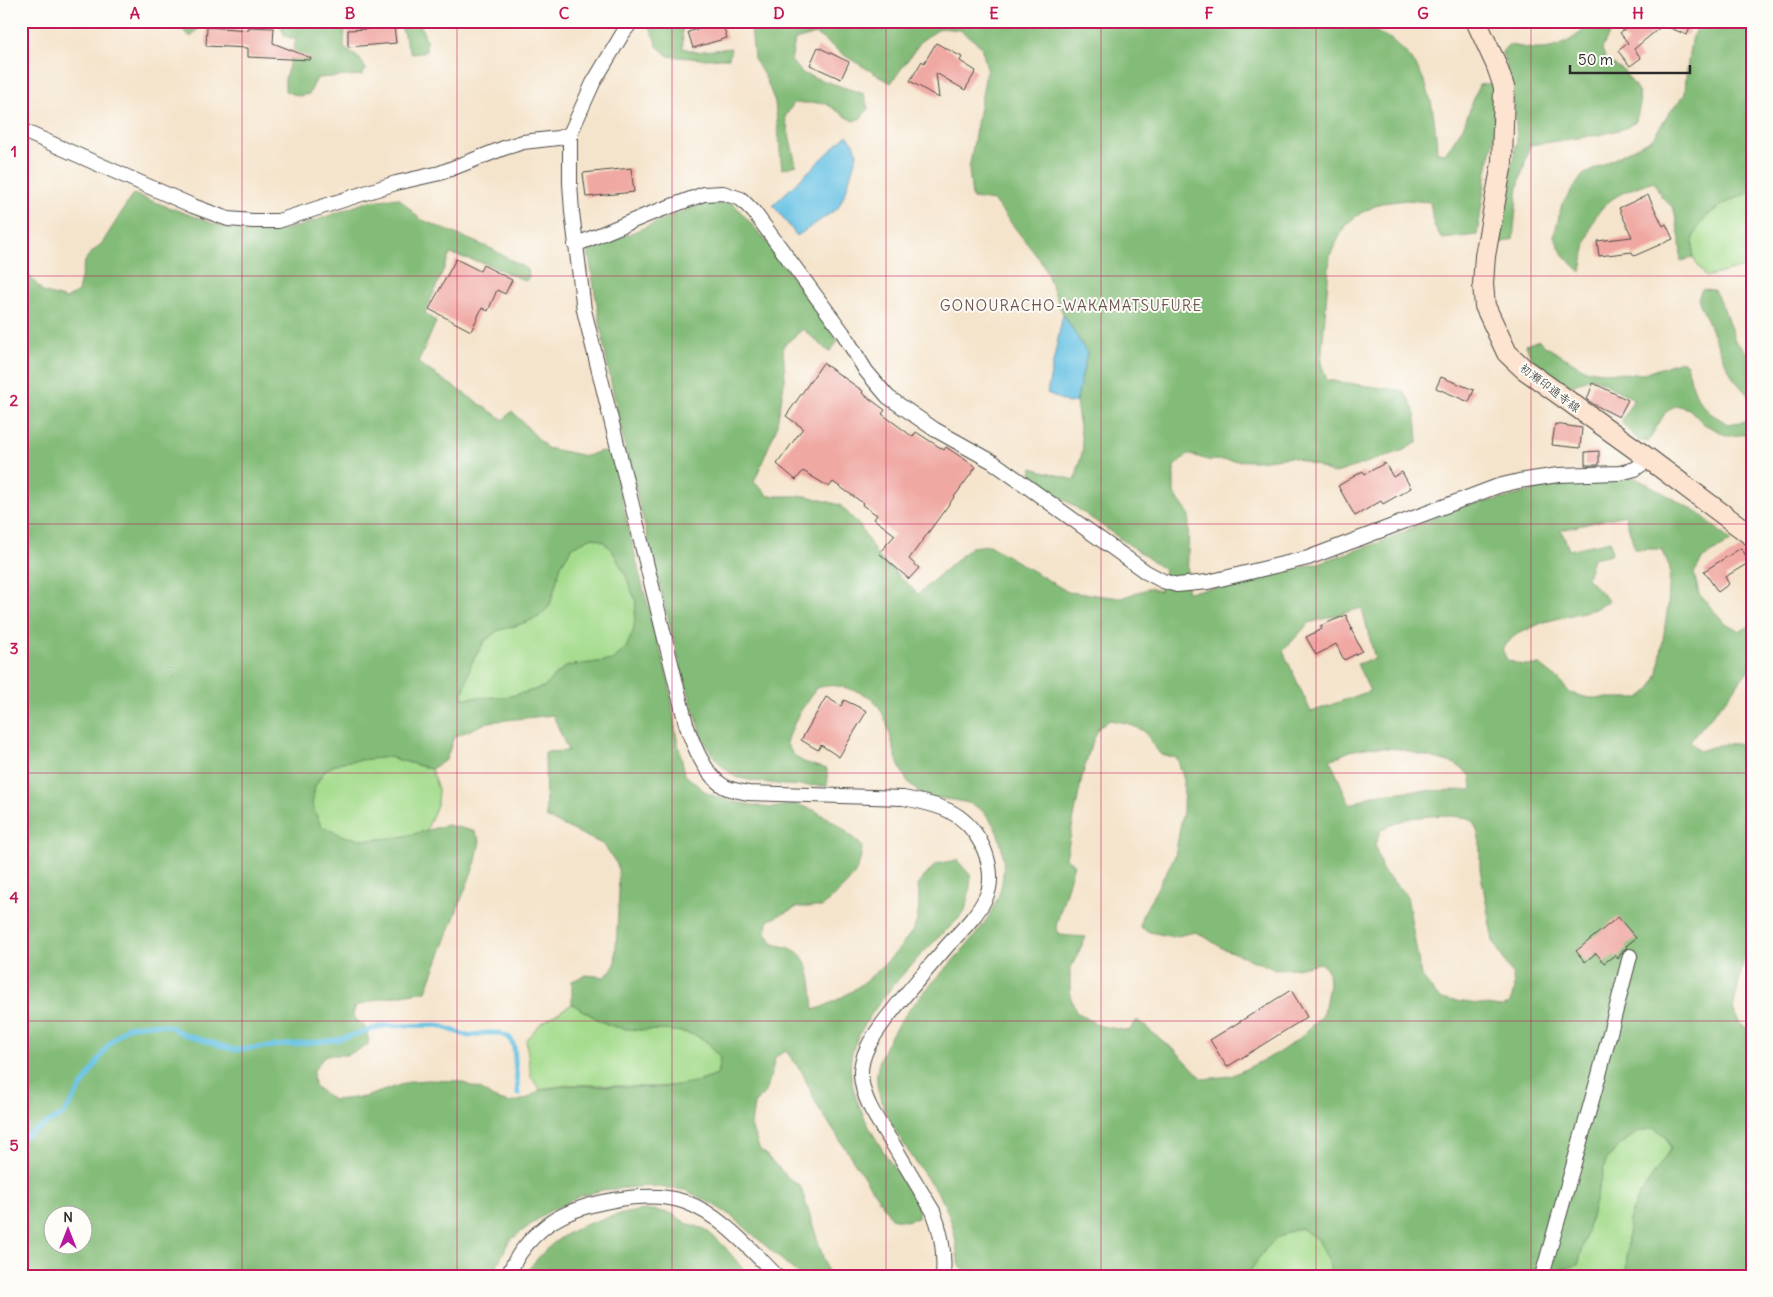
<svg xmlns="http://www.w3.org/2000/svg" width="1773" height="1297" font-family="Delius,'Klee One',sans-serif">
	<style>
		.green { fill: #a4dc8d; stroke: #68845c }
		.forest { fill: #83bc78; stroke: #577452; fill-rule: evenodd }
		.water { fill: #67c2e5; stroke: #497688 }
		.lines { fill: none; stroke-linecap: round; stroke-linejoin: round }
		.stream { stroke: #67c2e5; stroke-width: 5 }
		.building { fill: #f0a8a3 }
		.street-casing { stroke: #494743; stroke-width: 16 }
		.secondary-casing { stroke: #494743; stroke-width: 22 }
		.street { stroke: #fff; stroke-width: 14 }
		.secondary { stroke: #fde4d0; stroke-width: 20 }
		.grid { fill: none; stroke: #c2185b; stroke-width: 1; stroke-opacity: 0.55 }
		.labels { text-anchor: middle; stroke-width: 4; stroke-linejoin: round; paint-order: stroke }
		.street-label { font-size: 12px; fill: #2b2b2b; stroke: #fdfcf7 }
		.quarter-label { font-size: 15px; letter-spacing: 1px; fill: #705755; stroke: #fdfcf7 }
		.neatline { fill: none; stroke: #c2185b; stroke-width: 2 }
		.grid-label { font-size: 16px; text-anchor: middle; font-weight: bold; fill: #c2185b }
	</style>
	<rect width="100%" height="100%" fill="#fdfcf7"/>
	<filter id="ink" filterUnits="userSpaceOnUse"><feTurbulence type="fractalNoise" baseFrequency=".02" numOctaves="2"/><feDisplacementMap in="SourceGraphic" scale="10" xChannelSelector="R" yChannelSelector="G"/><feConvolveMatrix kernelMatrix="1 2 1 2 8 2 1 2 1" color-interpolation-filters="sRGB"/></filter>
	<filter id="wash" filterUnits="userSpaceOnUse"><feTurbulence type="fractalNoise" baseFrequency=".0096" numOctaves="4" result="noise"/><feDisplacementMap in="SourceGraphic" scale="20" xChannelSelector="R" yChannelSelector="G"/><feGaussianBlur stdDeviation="1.12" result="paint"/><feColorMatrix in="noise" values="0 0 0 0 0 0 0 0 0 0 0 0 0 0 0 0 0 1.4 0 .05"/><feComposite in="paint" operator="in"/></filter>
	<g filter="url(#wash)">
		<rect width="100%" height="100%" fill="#f5e4cc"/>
		<path class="green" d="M1752,192V265L1706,277C1702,271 1695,263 1693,256C1686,220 1724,202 1752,192Z
			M592,537L603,541L613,552L626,576L636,602L634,629L626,648L613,660L567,666L552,678L546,686L527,692L506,697L461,698L471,664L485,641L497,631L518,625L539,617L550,605L561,565L572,547Z
			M389,757L431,769L438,789L437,805L426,831C400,837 373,844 347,837C338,835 330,830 321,826L312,805L315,786L325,770L341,762Z
			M572,1004C585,1011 599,1022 613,1026C639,1035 687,1023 708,1043C712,1047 716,1053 720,1058L717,1075C669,1095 621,1083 571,1085C561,1085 550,1088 540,1090L531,1077L526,1040L540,1024Z
			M1653,1128L1666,1136L1671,1149L1639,1196L1629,1220L1626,1276H1556L1561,1268L1578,1265L1606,1160L1621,1144L1638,1132Z
			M1300,1228L1318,1239L1329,1262L1332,1276H1247C1263,1252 1270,1237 1300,1228Z"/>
		<path class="forest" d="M172,21H204L191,37Z
			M278,21H372L345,27L344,48L360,59L366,69L362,75L317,78L309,94L299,96L285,91V79L296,40L285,36Z
			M399,21H419L426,40V51L421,53L411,54Z
			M648,21H700L682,25L683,48L696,52L731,48L729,58L702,59L668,56L657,46Z
			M741,21H1348C1361,26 1375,31 1387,37C1393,40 1397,45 1402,49C1431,76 1435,115 1437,152L1446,153L1464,125L1479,85L1492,83L1496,129L1487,171L1477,235L1442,239L1434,226L1430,202L1407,200L1381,203L1361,213L1346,224L1330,255L1321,363L1327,380L1403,391C1416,407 1417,422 1418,442L1402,451L1333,474L1315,465L1291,457L1256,461L1208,460L1189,454L1174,466V494L1189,514L1187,592L1233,585L1315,564L1387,540L1454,508L1507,498L1564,482L1631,476L1653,487L1700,514L1731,541L1703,558L1694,573L1699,594L1724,622L1740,631L1752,625V665L1732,692L1690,741L1699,751C1713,747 1727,741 1741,745L1740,779L1752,786V922L1733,1009L1740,1024L1752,1031V1276H1626L1629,1220L1639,1196L1671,1149L1666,1136L1653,1128L1638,1132L1621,1144L1606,1160L1578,1265L1561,1268L1556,1276H1332L1329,1262L1318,1239L1300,1228C1270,1237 1263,1252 1247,1276H970C967,1273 961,1269 960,1265C957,1259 957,1249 956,1242C953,1225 948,1209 939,1195C923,1172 905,1149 892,1124C884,1110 875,1090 877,1073C882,1030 932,985 959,954C978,933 997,910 1002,882C1007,856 999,815 971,804C953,797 927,802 913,787C890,765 895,727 876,703C872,697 860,692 853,690C836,685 833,684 816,688L798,715L786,742C795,763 807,763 827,769V786L784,785L748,780L735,777L722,766L711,753L703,738L680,665L626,452L607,363L588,251L703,203H733L768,243L838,341L829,352L803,329L783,346L785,379L776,429L754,482L769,496H807L840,505L860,526L877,555L918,594L971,547L989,545L1068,592L1121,598L1150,588L1160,591L1165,570L1074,506L1031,479L1032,468L1075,480L1083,449L1076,402L1087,353L1063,314L1043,264L994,201L972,198L969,169L987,68L981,46L960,30L941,28L922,40L891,83L847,57L816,34L795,40L791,61L804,74L864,94L868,109L861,118L853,121L825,103H794L785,117L796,165L782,169L775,102L766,79L754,58L751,26ZM1625,515L1635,549H1662L1670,568L1668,606L1658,673L1651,689L1640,698H1589L1570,693L1558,679L1540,665H1522L1507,660L1502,649L1515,635L1544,622L1595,609L1609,601L1587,578L1593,558L1612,554L1610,541L1569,550L1561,530ZM1362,608L1375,659L1357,664L1370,691L1311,712L1283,651L1309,623ZM1110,720L1126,723L1144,731L1160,754L1177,758L1184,780L1183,811L1175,856L1142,916L1140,927L1150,932L1173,937L1195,932L1202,935L1222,948L1274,969L1296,968L1320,963L1328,970L1329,984L1324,1013L1300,1038L1278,1053L1231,1076L1203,1079L1178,1053L1137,1020L1129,1031L1100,1026L1076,1012L1070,995V970L1086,937L1059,935L1056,926L1074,864L1066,858L1082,777L1090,748L1099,727ZM1371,747L1400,749L1456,764L1471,776L1472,790L1408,791L1373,795L1350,805L1330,760L1350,751ZM1442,815L1469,818L1476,827L1480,842V869L1493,941L1513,976L1514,991L1509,1004L1501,1007L1440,999L1421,976L1407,896L1382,870L1375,845L1381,829L1409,818Z
			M1593,21H1615L1602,49L1606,60L1623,70L1639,92L1640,104L1636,121L1626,128L1599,135L1530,145L1518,187L1513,239L1500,243L1509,176L1517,141L1515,110L1511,83L1502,52L1508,45C1519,46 1532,50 1543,49C1562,48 1581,34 1593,21Z
			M1699,21H1752V192C1730,200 1705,210 1695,233C1692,240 1694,250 1693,257L1681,261L1680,239L1674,209L1661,196L1654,181C1596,199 1590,214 1581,272L1563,255L1554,236L1562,204L1583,175L1652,139L1670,112L1685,94L1686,77L1691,40Z
			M133,194L220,226L244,232H272L301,226L369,201L399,198L420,219L492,249L528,270L529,277L526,281L487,264L450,254L425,313L436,322L418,363L504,420L512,411L547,448L586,456L602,451L611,454L640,576L669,683L676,734L685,775L707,793L733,802L772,808L795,804L814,810L840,826L862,846C861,877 843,887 822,907H797L769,920L766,932L773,944C779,946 787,946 792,949C813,958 812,992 814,1010C848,999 886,968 907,938C909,935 914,930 915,926C920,913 919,897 918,884L936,864L957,860L971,876C970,888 969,899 965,910C960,920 941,934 933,943C908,967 860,1019 852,1053C842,1095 881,1146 902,1181C906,1189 914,1196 917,1203C919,1207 918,1214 918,1218L905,1221L891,1218L818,1107L802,1072L786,1051L775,1057L772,1071L765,1092L754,1104L751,1126L759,1148L793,1182L800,1185L829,1276H800L733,1217L709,1202L685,1190L649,1186L603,1190L580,1196L546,1213L509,1241L492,1276H21V266L43,292L66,299L78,292L84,264L88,256L103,242ZM592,537L603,541L613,552L626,576L636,602L634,629L626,648L613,660L567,666L552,678L546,686L527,692L506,697L462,698L471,664L484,641L497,631L518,625L539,617L550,605L561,565L572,547ZM553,715L568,751L545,752L546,817L604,845L618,866L619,894L615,965L605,977L586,975L572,981V1004C585,1011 599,1022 613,1026C639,1035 687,1023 708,1043C712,1047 716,1053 720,1058L717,1075L701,1081L659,1088L569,1085L540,1090L526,1099L509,1103L493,1098L482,1090L458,1081L429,1080L412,1081L365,1097L333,1100L314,1086L313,1072L325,1055H347L367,1046L369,1040L364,1025L356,1021L353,1014L356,1006L379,999L426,991L476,861L480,840L474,831L447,825L402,837L369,840L346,837L321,826L312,805L315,786L325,770L341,762L389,757L431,769L446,760L454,737L488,722ZM52,1214H82V1244H52Z
			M1702,289L1714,290L1724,309L1735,341L1750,355H1752V400L1734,379L1723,358L1698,299Z
			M1539,340L1545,346L1586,370L1615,373L1643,374L1681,361L1687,364L1691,381L1698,399L1710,413L1728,424L1752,420V436L1750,434L1728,436L1704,424L1689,409L1676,405L1665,413L1648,442L1638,440L1621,422L1634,399L1592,377L1572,386L1534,366L1526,345Z
			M643,1210H654L673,1214L686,1223L705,1229L723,1245L749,1276H524C555,1230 591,1219 643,1210Z
			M855,1268L868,1269L873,1276H829Z"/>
		<path class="water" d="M847,135L855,145L857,154L846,191L838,208L797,236L773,205Z
			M1063,314L1087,353L1076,402L1068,403L1047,393Z"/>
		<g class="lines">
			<path class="stream" d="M21,1138L64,1114L109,1044L127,1027L150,1024L169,1026L183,1034L235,1050L336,1040L383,1026L438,1025L468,1036L486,1033H499L510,1038L514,1047L518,1094"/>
		</g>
		<g id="blocks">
			<path class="building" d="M1634,21H1693L1687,35L1663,25L1634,49L1641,58L1630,66L1618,51L1628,43L1620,33Z
				M722,22L727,38L693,48L688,32Z
				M394,26L396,43L348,47V30L368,29V28Z
				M207,27L249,30V27L274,28L273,43L311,58L310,60L248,57V48L206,46Z
				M936,43L962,57L960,61L976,71L965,90L936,73L939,98L910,81L922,61L924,63Z
				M818,47L849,62L841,79L810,65Z
				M631,168L634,192L586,197L583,173Z
				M1648,195L1663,226L1666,224L1673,239L1634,256L1632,252L1599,256L1597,241L1632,237L1619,208Z
				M456,259L480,271L483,265L512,280L505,294L497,290L488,311L482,308L471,331L429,309Z
				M823,363L863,391L862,393L885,410L882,414L913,437L916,432L944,450L946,447L976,467L909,559L919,568L909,579L879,553L895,535L874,519L877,515L862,505L863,503L833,482L829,487L803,471L796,480L777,464L803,428L786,416Z
				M1441,377L1474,390L1469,402L1436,388Z
				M1593,383L1628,400L1619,417L1595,405L1587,400Z
				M1555,424L1582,428L1580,448L1552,445Z
				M1599,451V465H1585V452Z
				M1385,463L1393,477L1402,472L1411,488L1383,504L1381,501L1355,516L1338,486L1363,471L1365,474Z
				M1741,548L1750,562L1725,577L1729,584L1718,592L1704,571Z
				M1346,615L1352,629H1351L1362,651L1344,660L1336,644L1316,655L1306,637L1322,629L1320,626Z
				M826,697L841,706L844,700L867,711L839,757L821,745L818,750L801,740Z
				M1618,917L1636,938L1626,946L1627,948L1623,950L1618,959L1615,955L1604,963L1596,953L1585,962L1576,951Z
				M1291,990L1307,1017L1227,1067L1210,1040Z"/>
		</g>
	</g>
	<g filter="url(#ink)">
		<use href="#blocks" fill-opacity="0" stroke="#494743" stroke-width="1"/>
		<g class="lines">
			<g class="street-casing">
				<path id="street" d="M21,130L193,206L228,219L253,221H278L396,183L440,173L504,148L523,142L558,138L570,134L593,83L623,33L632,21
					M570,134V183L572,212L584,310L686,724C693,744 705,776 725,787C731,790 741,791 748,793L903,798C936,804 964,810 981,843C989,858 994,881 986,897C977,916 962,930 948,945C926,971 903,996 883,1023C872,1038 860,1056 861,1075C862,1101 881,1125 894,1146C907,1168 920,1190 933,1211C942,1233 945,1252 943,1276
					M575,245L647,215L704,194L723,193L741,199L754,212L843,333L866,371L888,397L934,429L993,462L1146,572L1163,581L1177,585L1208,582L1308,558L1498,486L1519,481L1558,475L1620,473L1635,469L1649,459
					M508,1276C516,1255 529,1239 547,1225C578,1202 649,1189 685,1202C720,1214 751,1250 777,1276
					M1542,1276L1599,1075L1630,956"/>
			</g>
			<g class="secondary-casing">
				<path id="secondary" d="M1476,21L1496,64L1504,87L1502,163L1485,256L1483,284L1485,306L1507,353L1524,369L1649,459L1752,536"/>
			</g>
			<use href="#street" class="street"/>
			<use href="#secondary" class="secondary"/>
		</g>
	</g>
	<path class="grid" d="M242,21V1276M457,21V1276M672,21V1276M886,21V1276M1101,21V1276M1316,21V1276M1531,21V1276M21,276H1752M21,524H1752M21,773H1752M21,1021H1752"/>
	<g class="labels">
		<g class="street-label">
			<text transform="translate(1550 388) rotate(37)" y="4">初瀬印通寺線</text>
		</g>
		<g class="quarter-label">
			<text x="1071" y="311">GONOURACHO-WAKAMATSUFURE</text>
		</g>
	</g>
	<rect width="1773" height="1297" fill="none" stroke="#fdfcf7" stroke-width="55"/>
	<g transform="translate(68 1230)"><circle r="24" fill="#fdfcf7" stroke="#a9a8a5"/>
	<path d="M0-4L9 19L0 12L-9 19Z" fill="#b5179e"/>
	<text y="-8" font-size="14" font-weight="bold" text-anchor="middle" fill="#2b2b2b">N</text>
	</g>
	<path d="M1570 65v8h120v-8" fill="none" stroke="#2b2b2b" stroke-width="2.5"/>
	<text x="1578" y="65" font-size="15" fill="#2b2b2b" stroke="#fdfcf7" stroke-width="4" paint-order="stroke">50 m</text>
	<rect x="28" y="28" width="1718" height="1242" class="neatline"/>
	<g class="grid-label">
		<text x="135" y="19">A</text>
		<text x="350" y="19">B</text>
		<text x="564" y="19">C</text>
		<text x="779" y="19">D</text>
		<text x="994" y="19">E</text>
		<text x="1209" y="19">F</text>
		<text x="1423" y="19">G</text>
		<text x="1638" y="19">H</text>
		<text x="14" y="157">1</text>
		<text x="14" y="406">2</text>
		<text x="14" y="654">3</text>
		<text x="14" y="903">4</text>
		<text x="14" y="1151">5</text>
	</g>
</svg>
